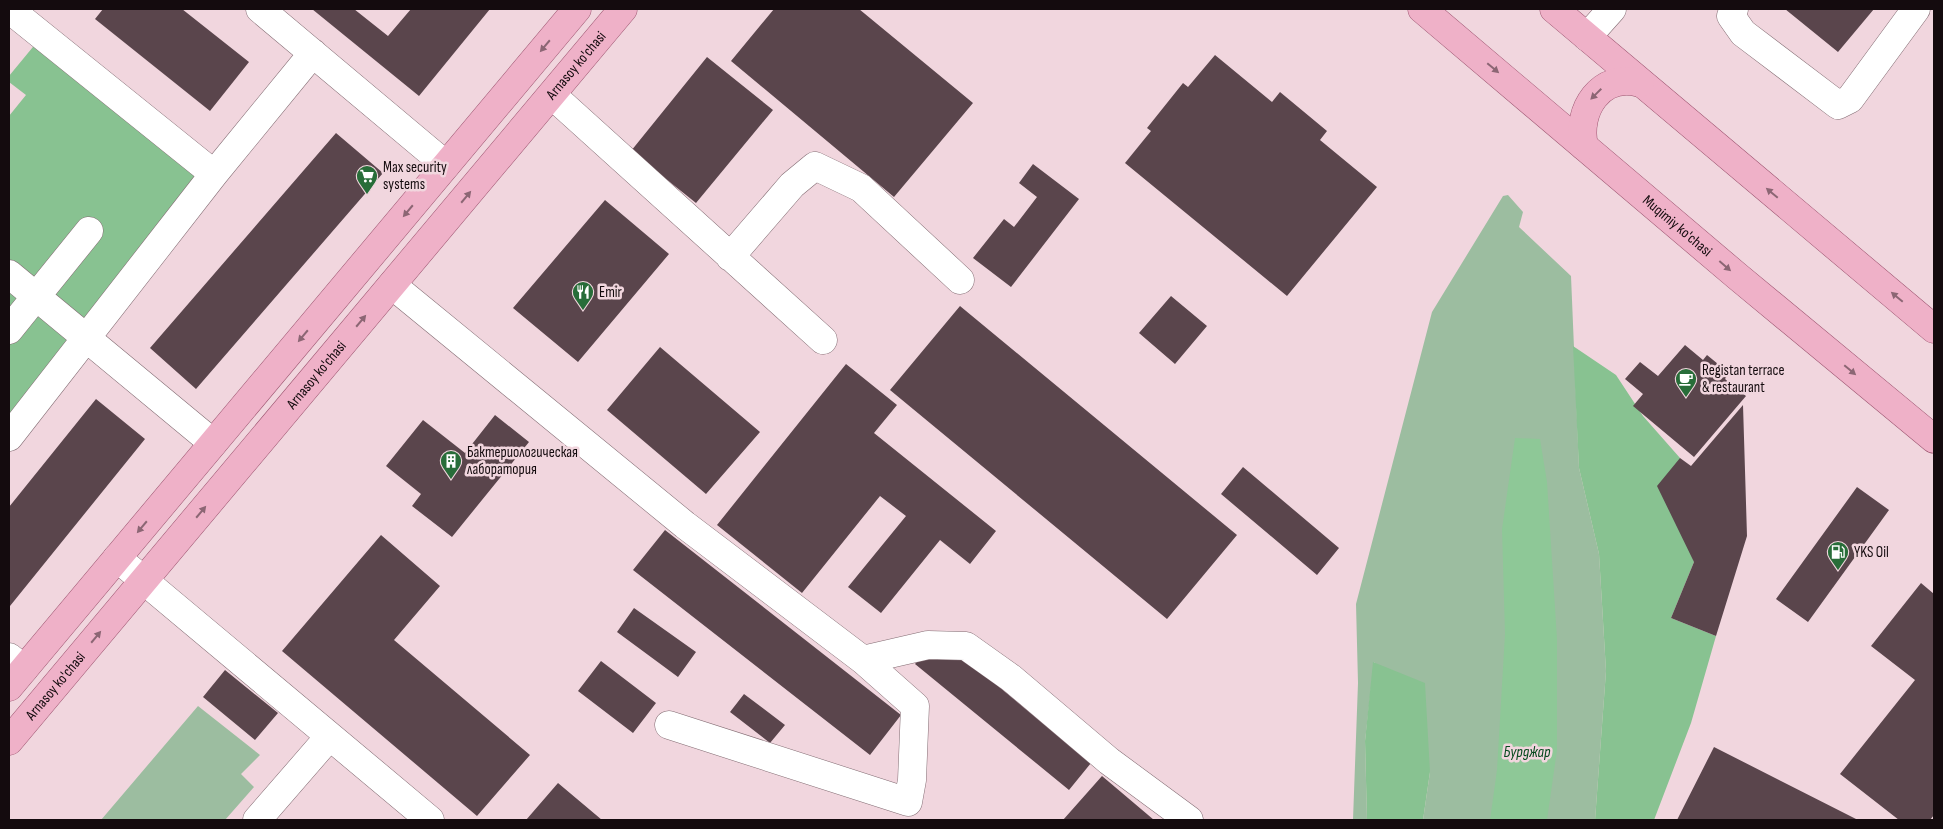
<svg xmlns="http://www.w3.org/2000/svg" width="1943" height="829" font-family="'Sofia Sans Condensed',sans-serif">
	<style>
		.green { fill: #9cbda0 }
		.forest { fill: #88c291 }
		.water { fill: #8ec897 }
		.building { fill: #5a454c }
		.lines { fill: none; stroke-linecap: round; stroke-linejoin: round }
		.minor-casing { stroke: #836c73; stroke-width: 29 }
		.major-casing { stroke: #9c5570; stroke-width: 29 }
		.minor { stroke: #fff; stroke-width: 28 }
		.major { stroke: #efb1c8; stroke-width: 28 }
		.oneway { fill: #8c6674 }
		.labels { text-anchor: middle; stroke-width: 5; stroke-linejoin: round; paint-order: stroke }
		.street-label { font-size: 15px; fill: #140b0e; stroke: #f1d6de }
		.poi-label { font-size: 15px; fill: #140b0e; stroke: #f1d6de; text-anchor: start }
		.water-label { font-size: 16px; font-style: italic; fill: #05491d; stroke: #f1d6de }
	</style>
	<rect width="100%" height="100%" fill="#f1d6de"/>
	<path class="green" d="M1508,195L1523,212L1519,227L1571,276L1579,468L1599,554L1606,671L1595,820H1423L1430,772L1374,662L1365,741L1367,820H1353L1358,683L1356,604L1432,312L1503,196Z
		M198,706L260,755L241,774L254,787L225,820H101Z"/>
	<path class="forest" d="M42,36L223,180L9,447V116L26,95L9,82V76Z
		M1573,346L1616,375L1643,416L1680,458L1694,562L1671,618L1716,636L1691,723L1654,820H1595L1606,671L1599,554L1579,468Z
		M1373,662L1425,683L1430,772L1423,820H1367L1365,741Z"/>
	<path class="water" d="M1515,438L1540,439L1547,482L1557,639V750L1547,820H1490L1497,770L1505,634L1502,529Z"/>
	<path class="building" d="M103,9H182L249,62L210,111L95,19Z
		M312,9H354L388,36L411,9H490L419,96Z
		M774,9H859L973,103L894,197L731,61Z
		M1785,9H1874L1838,52Z
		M1215,55L1272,102L1280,92L1327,131L1320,140L1377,187L1287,296L1125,163L1151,131L1147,128L1183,83L1188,87Z
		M707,57L773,110L696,203L631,151Z
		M336,133L383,173L196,389L150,348Z
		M1033,164L1079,199L1011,287L973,258L1004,219L1014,227L1037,197L1019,183Z
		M605,200L669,254L578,362L513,308Z
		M1171,296L1207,326L1175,364L1139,333Z
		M960,306L1237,535L1167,619L890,390Z
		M1685,345L1703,360L1707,355L1729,373L1725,379L1746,396L1694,457L1633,406L1643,394L1625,379L1640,362L1658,376Z
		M660,347L760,432L706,494L607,410Z
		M846,364L897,405L874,433L996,531L970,564L940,540L881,613L848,587L906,516L880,496L802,593L717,525Z
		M96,399L145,439L10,606L9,507Z
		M1743,405L1747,536L1716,636L1671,618L1694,562L1657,486L1680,458L1691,466Z
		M495,415L529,442L452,537L412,506L421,494L386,466L423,420L465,453Z
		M1243,467L1339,548L1317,575L1221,494Z
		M1857,487L1889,510L1808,622L1776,599Z
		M665,530L901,715L870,755L633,570Z
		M381,535L440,586L394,640L530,755L477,816L282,651Z
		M1921,583L1934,594V815L1930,820H1899L1840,774L1915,680L1871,646Z
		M634,608L696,652L678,677L617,632Z
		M929,648L958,653L1091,763L1069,790L915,664Z
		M601,661L656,703L633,733L578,691Z
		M225,670L278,713L255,740L203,697Z
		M744,694L785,725L770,743L730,712Z
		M1714,747L1858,820H1677Z
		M1102,776L1154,820H1063Z
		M558,783L602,820H526Z"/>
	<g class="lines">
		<g class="minor-casing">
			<path id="minor" d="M260,9L446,165
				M1734,9L1731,16L1743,33L1838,105L1850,99L1916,9
				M14,13L214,174
				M1587,37L1612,9
				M552,95L823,340
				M730,257L792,185L815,166L861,188L960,280
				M9,274L213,443
				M392,285L685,525L863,660L928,645L966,646L1011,678L1109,761L1189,820
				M9,330L89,231
				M9,437L214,174L313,53
				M117,558L430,820
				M9,657L24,669
				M669,725L908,802L912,780L915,706L863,660
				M257,820L329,737"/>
		</g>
		<g class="major-casing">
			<g id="major">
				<path id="s1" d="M1422,9L1737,276L1934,439"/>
				<path d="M1554,9L1934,329"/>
				<path d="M1584,146C1576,110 1601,72 1640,83"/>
				<path d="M9,687L577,9"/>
				<path id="s2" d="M9,741L623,9"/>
			</g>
		</g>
		<use href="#minor" class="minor"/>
		<use href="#major" class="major"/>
	</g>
	<defs><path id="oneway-solid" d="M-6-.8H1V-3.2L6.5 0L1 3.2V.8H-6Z" transform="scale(1.25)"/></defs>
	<g class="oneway">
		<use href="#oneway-solid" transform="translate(545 46) rotate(130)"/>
		<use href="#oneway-solid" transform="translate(1493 68) rotate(40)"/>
		<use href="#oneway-solid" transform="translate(1596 94) rotate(135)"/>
		<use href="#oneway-solid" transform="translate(1772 193) rotate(-140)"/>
		<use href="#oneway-solid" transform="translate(466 197) rotate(-50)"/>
		<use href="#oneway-solid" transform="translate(408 211) rotate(130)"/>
		<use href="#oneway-solid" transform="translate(1725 266) rotate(41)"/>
		<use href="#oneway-solid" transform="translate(1897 297) rotate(-140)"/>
		<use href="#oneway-solid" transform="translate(361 321) rotate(-50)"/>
		<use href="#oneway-solid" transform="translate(303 336) rotate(130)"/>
		<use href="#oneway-solid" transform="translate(1850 370) rotate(40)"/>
		<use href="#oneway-solid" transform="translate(201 512) rotate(-50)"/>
		<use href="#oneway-solid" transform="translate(142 527) rotate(130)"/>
		<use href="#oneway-solid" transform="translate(96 637) rotate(-50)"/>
	</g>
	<defs>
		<g id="supermarket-pin" transform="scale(1.125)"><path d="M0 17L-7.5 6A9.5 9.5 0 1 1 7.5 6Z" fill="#286d39" stroke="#f1d6de"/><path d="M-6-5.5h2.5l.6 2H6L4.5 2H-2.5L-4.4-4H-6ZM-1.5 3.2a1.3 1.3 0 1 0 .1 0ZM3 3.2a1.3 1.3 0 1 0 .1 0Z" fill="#fff"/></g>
		<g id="restaurant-pin" transform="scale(1.125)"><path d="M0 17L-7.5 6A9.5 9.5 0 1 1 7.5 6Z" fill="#286d39" stroke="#f1d6de"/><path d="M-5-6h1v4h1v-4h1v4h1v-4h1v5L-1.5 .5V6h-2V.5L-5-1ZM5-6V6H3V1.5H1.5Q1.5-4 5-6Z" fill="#fff"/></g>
		<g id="cafe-pin" transform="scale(1.125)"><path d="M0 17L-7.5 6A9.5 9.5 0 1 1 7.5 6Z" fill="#286d39" stroke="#f1d6de"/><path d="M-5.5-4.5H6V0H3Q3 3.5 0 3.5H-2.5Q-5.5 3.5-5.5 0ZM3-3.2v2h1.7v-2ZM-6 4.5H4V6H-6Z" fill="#fff"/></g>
		<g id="building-pin" transform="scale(1.125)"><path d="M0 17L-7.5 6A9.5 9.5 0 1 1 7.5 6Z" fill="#286d39" stroke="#f1d6de"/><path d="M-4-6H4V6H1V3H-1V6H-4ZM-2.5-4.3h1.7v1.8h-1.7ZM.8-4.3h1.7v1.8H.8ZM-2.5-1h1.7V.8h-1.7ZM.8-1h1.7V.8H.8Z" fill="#fff"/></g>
		<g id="fuel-pin" transform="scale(1.125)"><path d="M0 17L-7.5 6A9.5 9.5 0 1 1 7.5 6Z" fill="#286d39" stroke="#f1d6de"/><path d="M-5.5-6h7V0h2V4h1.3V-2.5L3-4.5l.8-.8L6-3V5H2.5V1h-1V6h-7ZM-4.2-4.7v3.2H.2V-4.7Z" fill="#fff"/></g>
	</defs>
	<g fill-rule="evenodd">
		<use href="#supermarket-pin" x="367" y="176"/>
		<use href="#restaurant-pin" x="583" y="292"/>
		<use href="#cafe-pin" x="1686" y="379"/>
		<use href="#building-pin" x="451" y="461"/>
		<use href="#fuel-pin" x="1838" y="552"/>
	</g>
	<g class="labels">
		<g class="street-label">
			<text dy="5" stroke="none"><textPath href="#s2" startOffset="882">Arnasoy ko'chasi</textPath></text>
			<text dy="5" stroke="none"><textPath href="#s1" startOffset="335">Muqimiy ko'chasi</textPath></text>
			<text dy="5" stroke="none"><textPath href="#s2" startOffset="478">Arnasoy ko'chasi</textPath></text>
			<text dy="5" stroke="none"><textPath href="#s2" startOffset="72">Arnasoy ko'chasi</textPath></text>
		</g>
		<g class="poi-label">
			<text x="383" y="172">Max security<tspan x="383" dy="17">systems</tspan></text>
			<text x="599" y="297">Emir</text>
			<text x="1702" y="375">Registan terrace<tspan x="1702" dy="17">&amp; restaurant</tspan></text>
			<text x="467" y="457">Бактериологическая<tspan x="467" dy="17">лаборатория</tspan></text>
			<text x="1854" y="557">YKS Oil</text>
		</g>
		<g class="water-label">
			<text x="1527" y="757">Бурджар</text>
		</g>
	</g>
	<rect width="1943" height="829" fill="none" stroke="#140b0e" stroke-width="20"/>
</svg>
